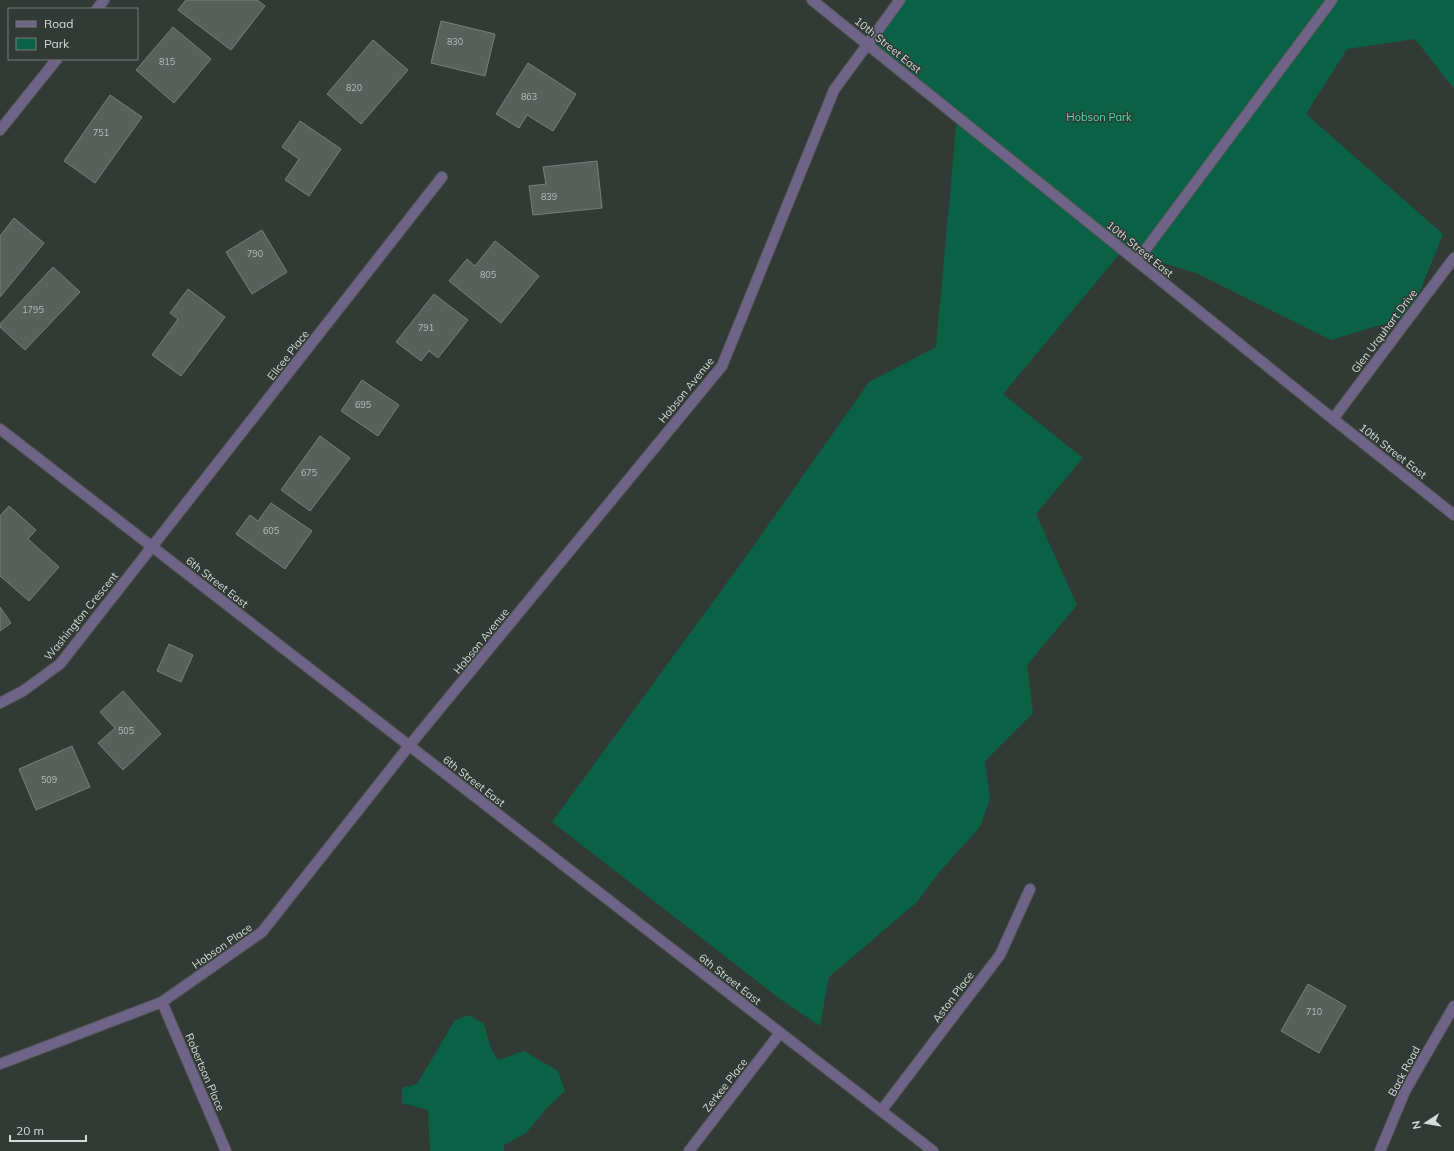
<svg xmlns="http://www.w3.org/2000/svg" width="1454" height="1151" font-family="Mulish,sans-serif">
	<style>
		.green { fill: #0a6145 }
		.building { fill: #57605b; stroke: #77807b }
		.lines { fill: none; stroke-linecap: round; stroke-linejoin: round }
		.service-casing { stroke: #505754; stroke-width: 12 }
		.minor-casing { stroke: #505754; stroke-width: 12 }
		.tertiary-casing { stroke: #505754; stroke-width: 12 }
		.service { stroke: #6f6487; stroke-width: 10 }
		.minor { stroke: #6f6487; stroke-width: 10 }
		.tertiary { stroke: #6f6487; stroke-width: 10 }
		.labels { text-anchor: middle; stroke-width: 3; stroke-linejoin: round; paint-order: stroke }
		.number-label { font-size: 9px; fill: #b7bdba }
		.street-label { font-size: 11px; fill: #d7dcda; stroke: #323a36 }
		.park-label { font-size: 11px; fill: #49e0a8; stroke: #323a36 }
	</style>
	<rect width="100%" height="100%" fill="#323a36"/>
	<path class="green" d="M902,0H1454V89L1415,39L1347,49L1306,114L1443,234L1410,316L1331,340L1196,273L1141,256L1137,261L1123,250L1003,394L1083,458L1036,514L1077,605L1027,665L1033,713L985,761L990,799L980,827L941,870L917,902L829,977L820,1026L780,999L552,822L745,558L869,382L936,347L957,117L867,44Z
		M469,1015L484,1024L491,1049L498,1060L524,1051L558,1071L565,1091L547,1108L526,1133L504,1145V1151H430L428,1110L402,1103V1088L417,1084L455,1020Z"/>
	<path class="building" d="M186,0H257L265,6L231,50L178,10Z
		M441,21L495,34L485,76L431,63Z
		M173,27L211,59L174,103L136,70Z
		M373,40L408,70L361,124L327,94Z
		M528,63L576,94L553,131L527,115L519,128L496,114Z
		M110,95L142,117L95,183L64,161Z
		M300,121L341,149L309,196L285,180L299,159L282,147Z
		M597,161L602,208L533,215L529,186L546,184L543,167Z
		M14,218L44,243L0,297V236Z
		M262,230L287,272L252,294L226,252Z
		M495,241L539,276L501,323L449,281L467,259L475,266Z
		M53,267L80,292L25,350L0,327V324Z
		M188,289L225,317L181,376L152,355L178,319L170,313Z
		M434,294L468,320L438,358L429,351L421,361L396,342Z
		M362,380L399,405L378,436L341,411Z
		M320,436L350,458L310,511L281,490Z
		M271,503L312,531L285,569L236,534L250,515L258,521Z
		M9,506L36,530L28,539L59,567L29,601L0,576V516Z
		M0,607L11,623L0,631Z
		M169,644L193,655L181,682L157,671Z
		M123,691L161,734L123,770L98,743L115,728L100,712Z
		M72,746L90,787L36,810L19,769Z
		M1308,984L1346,1006L1319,1053L1281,1031Z"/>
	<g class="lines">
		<g class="service-casing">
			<path id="service" d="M1137,261L1332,0"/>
		</g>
		<g class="minor-casing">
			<path id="minor" d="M97,9L104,0
				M0,130L57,59
				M1333,419L1454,258
				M0,429L933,1151
				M0,703L23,691L60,664L442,177
				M162,1002L226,1151
				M0,1064L162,1002L262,932L409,746L722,366L834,90L900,0
				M881,1111L1000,955L1030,889
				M689,1151L780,1033"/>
		</g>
		<g class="tertiary-casing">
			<path id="tertiary" d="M812,0L1333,419L1454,515
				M1380,1151L1405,1091L1454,1006"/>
		</g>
		<use href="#service" class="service"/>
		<use href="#minor" class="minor"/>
		<use href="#tertiary" class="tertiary"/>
	</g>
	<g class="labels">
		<g class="number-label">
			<text x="455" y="45">830</text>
			<text x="167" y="65">815</text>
			<text x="354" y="91">820</text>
			<text x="529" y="100">863</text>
			<text x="101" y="136">751</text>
			<text x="549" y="200">839</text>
			<text x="255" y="257">790</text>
			<text x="488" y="278">805</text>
			<text x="33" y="313">1795</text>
			<text x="426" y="331">791</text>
			<text x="363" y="408">695</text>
			<text x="309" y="476">675</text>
			<text x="271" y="534">605</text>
			<text x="126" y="734">505</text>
			<text x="49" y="783">509</text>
			<text x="1314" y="1015">710</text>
		</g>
		<g class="street-label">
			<text transform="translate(888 45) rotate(39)" y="4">10th Street East</text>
			<text transform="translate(1140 249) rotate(39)" y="4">10th Street East</text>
			<text transform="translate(1384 331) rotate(-53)" y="4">Glen Urquhart Drive</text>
			<text transform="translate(288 355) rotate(-52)" y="4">Ellcee Place</text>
			<text transform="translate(686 390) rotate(-51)" y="4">Hobson Avenue</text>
			<text transform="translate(1393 451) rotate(38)" y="4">10th Street East</text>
			<text transform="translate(217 582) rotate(38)" y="4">6th Street East</text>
			<text transform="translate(81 616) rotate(-51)" y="4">Washington Crescent</text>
			<text transform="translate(481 641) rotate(-51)" y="4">Hobson Avenue</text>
			<text transform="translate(474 781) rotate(38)" y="4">6th Street East</text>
			<text transform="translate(222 946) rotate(-35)" y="4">Hobson Place</text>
			<text transform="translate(730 979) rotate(38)" y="4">6th Street East</text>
			<text transform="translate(953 997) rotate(-53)" y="4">Aston Place</text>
			<text transform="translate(1404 1071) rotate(-62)" y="4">Back Road</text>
			<text transform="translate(205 1072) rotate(67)" y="4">Robertson Place</text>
			<text transform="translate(725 1085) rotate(-52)" y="4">Zerkee Place</text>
		</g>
		<g class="park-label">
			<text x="1099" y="121">Hobson Park</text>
		</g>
	</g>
	<rect x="8" y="8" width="130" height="52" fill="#323a36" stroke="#747b78"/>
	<rect x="16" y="21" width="20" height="6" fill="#6f6487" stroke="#747b78"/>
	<text x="44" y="28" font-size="12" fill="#d7dcda">Road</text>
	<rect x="16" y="38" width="20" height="12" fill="#0a6145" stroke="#747b78"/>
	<text x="44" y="48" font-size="12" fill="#d7dcda">Park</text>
	<g transform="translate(1426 1123) rotate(258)" stroke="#323a36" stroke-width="3" paint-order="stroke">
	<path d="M0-3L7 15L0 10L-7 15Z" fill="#d7dcda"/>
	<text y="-6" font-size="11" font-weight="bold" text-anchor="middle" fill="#d7dcda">N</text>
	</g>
	<path d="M10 1135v6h76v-6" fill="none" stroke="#d7dcda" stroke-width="2"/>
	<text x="16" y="1135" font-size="12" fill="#d7dcda" stroke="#323a36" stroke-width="3" paint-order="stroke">20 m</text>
</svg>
